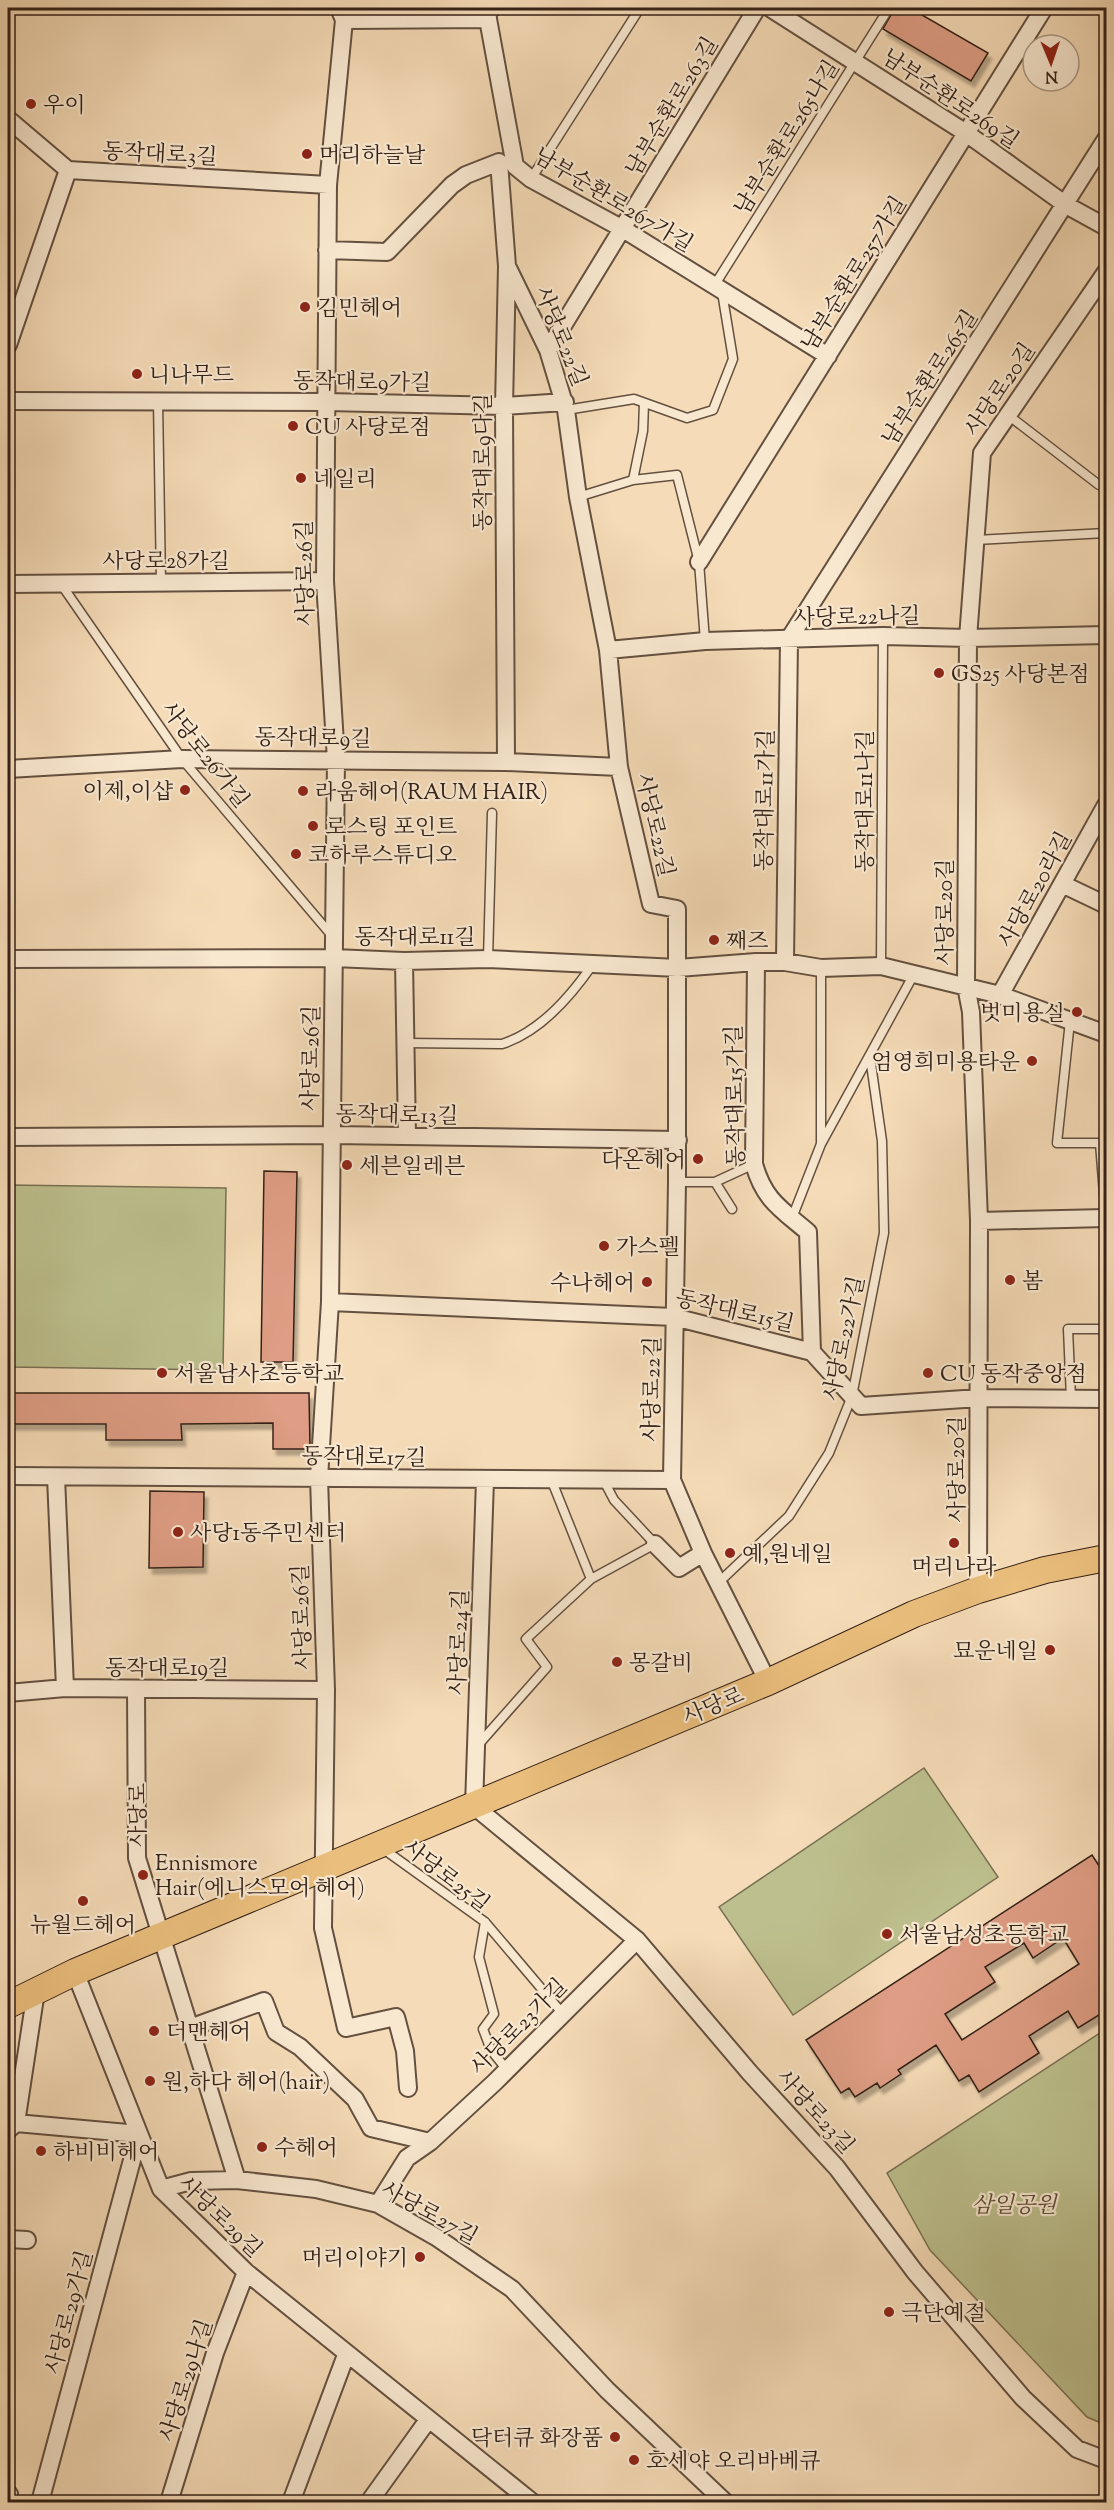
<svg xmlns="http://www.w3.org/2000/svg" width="1114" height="2510" font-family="'Sorts Mill Goudy','Noto Serif KR',serif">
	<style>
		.green { fill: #bdc08e; stroke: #787053; stroke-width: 1.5 }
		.building { fill: #de9d84; stroke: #342118; stroke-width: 1.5; fill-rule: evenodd; filter: url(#shadow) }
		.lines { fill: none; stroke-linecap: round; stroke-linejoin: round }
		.lane-casing { stroke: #645040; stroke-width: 11 }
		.street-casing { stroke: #645040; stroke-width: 20 }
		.primary-casing { stroke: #342118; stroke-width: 28 }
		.lane { stroke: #f8e8d0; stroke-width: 8 }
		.street { stroke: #f8e8d0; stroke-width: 16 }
		.primary { stroke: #eabe7c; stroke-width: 26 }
		.poi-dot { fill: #8f2418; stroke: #f8e8d0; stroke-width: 2 }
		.labels { text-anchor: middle; stroke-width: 4.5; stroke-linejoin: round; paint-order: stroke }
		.street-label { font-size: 22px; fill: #342118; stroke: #f8e8d0 }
		.poi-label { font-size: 22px; fill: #342118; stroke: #f8e8d0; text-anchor: start }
		.park-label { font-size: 22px; font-style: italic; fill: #564936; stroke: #f8e8d0 }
	</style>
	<defs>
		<filter id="shadow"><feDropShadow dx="3.5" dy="6" stdDeviation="1.5" flood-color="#0004"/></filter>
	</defs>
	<rect width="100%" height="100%" fill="#f5dbb7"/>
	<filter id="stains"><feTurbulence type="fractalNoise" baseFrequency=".00333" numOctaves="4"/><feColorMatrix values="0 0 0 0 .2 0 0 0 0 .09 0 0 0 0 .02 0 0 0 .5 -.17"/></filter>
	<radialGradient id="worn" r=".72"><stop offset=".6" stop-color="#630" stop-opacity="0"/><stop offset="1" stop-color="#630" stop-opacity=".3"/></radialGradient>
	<path class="green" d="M8,1185L226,1188L223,1370L8,1367Z
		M924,1768L998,1877L793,2015L719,1907Z
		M1106,2029V2425L1087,2417L930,2250L887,2173Z"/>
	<path class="building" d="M895,8H910L988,53L971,81L883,29Z
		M264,1171L297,1172L293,1362H261Z
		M8,1393H309L310,1449H273V1423L181,1424L182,1440H106V1424H8Z
		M150,1491L204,1492L203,1567L149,1568Z
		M1092,1855L1107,1878V2010L1078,2028L1068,2011L1029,2036L1039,2053L979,2092L969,2075L959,2081L936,2045L898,2070L901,2074L880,2088L877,2083L855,2097L849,2088L841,2093L806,2040ZM1063,1938L1079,1964L962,2040L945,2014L995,1982L985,1967L1024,1943L1033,1958Z"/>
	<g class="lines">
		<g class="lane-casing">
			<path id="lane" d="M488,19L498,8
				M531,179L640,8
				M714,286L889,8
				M158,401L161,583
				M566,410L634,399L687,418L713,410L733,359L722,292
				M1008,415L1099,485
				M633,480L643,431L644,403
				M578,497L633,480L677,475L699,562L705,641
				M976,540L1106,533
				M61,584L182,759L333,937
				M488,959L492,813
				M881,966L883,636
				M821,968V1143
				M1070,1021L1057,1143H1100L1106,1219
				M405,1043L502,1044C540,1032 571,996 593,964
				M677,1182H715L732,1209
				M715,1182L754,1164
				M792,1218L821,1144L914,974
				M1071,1398L1068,1329H1106
				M551,1479L591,1579
				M718,1583L789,1516L829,1453L852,1396L884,1233L882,1141L870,1057
				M478,1745L547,1667L526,1639L591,1579L655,1544L614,1500L604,1481
				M382,1848L485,1922L563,2014
				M485,1922L479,1957L494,2014L483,2029L491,2050L507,2070"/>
		</g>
		<g class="street-casing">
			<path id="street" d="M339,8L344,20L328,185L325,581L336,760L330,1302L319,1478L326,1690L323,1928L346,2028L396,2017L405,2051L408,2088
				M484,8L488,19L515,166L531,179L623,229L828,356
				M770,8L966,133L1066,205L1106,227
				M344,20L488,19
				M8,119L68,170L328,185
				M327,250L387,252L452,185L466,175L499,162L507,266L504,406L506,762
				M507,266L548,350L566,410L578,497L608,650L619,767L651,904L677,909V1182L672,1480L703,1553L768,1682
				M8,345L68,170
				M548,350L757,8
				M8,401L327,402L504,406L565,402
				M699,562L1044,8
				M8,584L325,581
				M608,650L705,641L883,636L968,638L1106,635
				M8,769L182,759L506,762L619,767
				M1062,884L1106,905
				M8,959L334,958L404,961L488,959L678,968L756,962H785L821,968L881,966L1000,995L1106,1034
				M404,961L407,1136
				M756,962L754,1164C764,1200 781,1209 808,1232L812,1352
				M785,962L789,639L1106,139
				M1000,995L1106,805
				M8,1137L332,1135L678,1140
				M979,1221L1106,1218
				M330,1302L674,1317L812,1352L861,1406L979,1398L1106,1399
				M8,1476L672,1480
				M56,1477L65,1688
				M485,1480L474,1806L637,1940L750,2073L837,2168L915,2272L1023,2398L1077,2449L1106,2460
				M655,1544L679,1568L703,1553
				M978,1590L979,1221L971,1012L966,986L968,638L982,453L1106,272
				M136,1690L137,1858L237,2180
				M8,1693L65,1688L326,1690
				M75,1972L161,2189L246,2272L532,2502
				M190,2028L264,2001L276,2032L300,2047L355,2099L371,2128L430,2142
				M16,2123L36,1991
				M8,2130L16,2123L139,2134L40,2502
				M161,2189L191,2181L237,2180L316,2189L378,2204L436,2237L512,2289L607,2390L725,2502
				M378,2204L407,2158L430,2142L495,2082L637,1940
				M8,2239L27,2240
				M8,2496L9,2494
				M169,2502L215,2353L246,2272
				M291,2502L346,2355
				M369,2502L428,2420"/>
		</g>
		<g class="primary-casing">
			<path id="primary" d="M8,2005L75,1972L768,1682L914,1614L978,1590L1045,1570L1106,1558"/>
		</g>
		<use href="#lane" class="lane"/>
		<use href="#street" class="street"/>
		<use href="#primary" class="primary"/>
	</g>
	<g class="poi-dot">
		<circle cx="31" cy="104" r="6"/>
		<circle cx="307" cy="154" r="6"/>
		<circle cx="305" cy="307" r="6"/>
		<circle cx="137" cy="374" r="6"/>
		<circle cx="293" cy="426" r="6"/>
		<circle cx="301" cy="478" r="6"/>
		<circle cx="939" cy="673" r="6"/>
		<circle cx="185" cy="790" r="6"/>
		<circle cx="303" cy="791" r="6"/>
		<circle cx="313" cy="826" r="6"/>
		<circle cx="296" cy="854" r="6"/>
		<circle cx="714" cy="940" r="6"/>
		<circle cx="1077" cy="1012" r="6"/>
		<circle cx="1032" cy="1061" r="6"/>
		<circle cx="698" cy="1159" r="6"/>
		<circle cx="347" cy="1165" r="6"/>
		<circle cx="604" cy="1246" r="6"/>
		<circle cx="1010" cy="1280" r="6"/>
		<circle cx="647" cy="1282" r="6"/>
		<circle cx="162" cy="1373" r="6"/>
		<circle cx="928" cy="1373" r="6"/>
		<circle cx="178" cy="1532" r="6"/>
		<circle cx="954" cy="1543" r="6"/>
		<circle cx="730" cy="1553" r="6"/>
		<circle cx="1050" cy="1650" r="6"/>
		<circle cx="617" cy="1662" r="6"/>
		<circle cx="143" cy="1875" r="6"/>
		<circle cx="83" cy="1901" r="6"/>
		<circle cx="887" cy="1934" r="6"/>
		<circle cx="154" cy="2031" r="6"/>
		<circle cx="150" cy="2081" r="6"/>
		<circle cx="262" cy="2147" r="6"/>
		<circle cx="41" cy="2151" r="6"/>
		<circle cx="420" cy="2257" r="6"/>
		<circle cx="889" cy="2312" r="6"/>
		<circle cx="615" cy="2437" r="6"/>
		<circle cx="634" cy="2460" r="6"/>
	</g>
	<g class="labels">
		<g class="street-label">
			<text transform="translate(951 98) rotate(34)" y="8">남부순환로269길</text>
			<text transform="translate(671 106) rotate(-59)" y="8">남부순환로263길</text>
			<text transform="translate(786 137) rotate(-58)" y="8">남부순환로265나길</text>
			<text transform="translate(160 153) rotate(3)" y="8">동작대로3길</text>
			<text transform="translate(614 199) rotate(31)" y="8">남부순환로267가길</text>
			<text transform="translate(853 273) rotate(-58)" y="8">남부순환로257가길</text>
			<text transform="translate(562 336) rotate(68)" y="8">사당로22길</text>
			<text transform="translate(929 377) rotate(-57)" y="8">남부순환로265길</text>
			<text transform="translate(362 381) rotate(1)" y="8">동작대로9가길</text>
			<text transform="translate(999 389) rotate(-56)" y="8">사당로20길</text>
			<text transform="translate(482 462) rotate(-90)" y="8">동작대로9다길</text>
			<text x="166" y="568">사당로28가길</text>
			<text transform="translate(304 573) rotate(-91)" y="8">사당로26길</text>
			<text transform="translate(857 616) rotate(-1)" y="8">사당로22나길</text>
			<text transform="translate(313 737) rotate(1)" y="8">동작대로9길</text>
			<text transform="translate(206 754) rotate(52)" y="8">사당로26가길</text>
			<text transform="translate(764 800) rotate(-89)" y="8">동작대로11가길</text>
			<text transform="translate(864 801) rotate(-90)" y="8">동작대로11나길</text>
			<text transform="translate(656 825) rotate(77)" y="8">사당로22길</text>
			<text transform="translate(1034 889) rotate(-61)" y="8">사당로20라길</text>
			<text transform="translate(944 912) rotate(-90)" y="8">사당로20길</text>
			<text x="415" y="944">동작대로11길</text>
			<text transform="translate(310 1058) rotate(-89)" y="8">사당로26길</text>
			<text transform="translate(734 1096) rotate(-91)" y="8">동작대로15가길</text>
			<text transform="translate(397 1114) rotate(1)" y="8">동작대로13길</text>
			<text transform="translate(735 1310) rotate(13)" y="8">동작대로15길</text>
			<text transform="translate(843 1338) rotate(-78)" y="8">사당로22가길</text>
			<text transform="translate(651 1389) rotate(-89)" y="8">사당로22길</text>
			<text transform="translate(364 1456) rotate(1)" y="8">동작대로17길</text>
			<text transform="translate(956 1469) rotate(-90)" y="8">사당로20길</text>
			<text transform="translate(301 1617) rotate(-92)" y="8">사당로26길</text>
			<text transform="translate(458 1642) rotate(-88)" y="8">사당로24길</text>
			<text x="167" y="1675">동작대로19길</text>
			<text transform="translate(713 1705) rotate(-23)" y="8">사당로</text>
			<text transform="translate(137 1815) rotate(-90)" y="8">사당로</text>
			<text transform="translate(447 1875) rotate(38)" y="8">사당로25길</text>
			<text transform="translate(518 2026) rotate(-45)" y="8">사당로23가길</text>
			<text transform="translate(816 2111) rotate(48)" y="8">사당로23길</text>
			<text transform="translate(430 2212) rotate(29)" y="8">사당로27길</text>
			<text transform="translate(221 2216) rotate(44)" y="8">사당로29길</text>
			<text transform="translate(68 2312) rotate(-75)" y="8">사당로29가길</text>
			<text transform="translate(185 2380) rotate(-72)" y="8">사당로29나길</text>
		</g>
		<g class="poi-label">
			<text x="43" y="112">우이</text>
			<text x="319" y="162">머리하늘날</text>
			<text x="317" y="315">김민헤어</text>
			<text x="149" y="382">니나무드</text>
			<text x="305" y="434">CU 사당로점</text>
			<text x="313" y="486">네일리</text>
			<text x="951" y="681">GS25 사당본점</text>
			<text x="173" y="798" text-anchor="end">이제,이샵</text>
			<text x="315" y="799">라움헤어(RAUM HAIR)</text>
			<text x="325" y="834">로스팅 포인트</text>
			<text x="308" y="862">코하루스튜디오</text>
			<text x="726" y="948">째즈</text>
			<text x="1065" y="1020" text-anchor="end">벗미용실</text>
			<text x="1020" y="1069" text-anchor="end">엄영희미용타운</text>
			<text x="686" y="1167" text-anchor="end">다온헤어</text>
			<text x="359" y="1173">세븐일레븐</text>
			<text x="616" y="1254">가스펠</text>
			<text x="1022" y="1288">봄</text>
			<text x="635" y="1290" text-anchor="end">수나헤어</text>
			<text x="174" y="1381">서울남사초등학교</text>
			<text x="940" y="1381">CU 동작중앙점</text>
			<text x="190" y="1540">사당1동주민센터</text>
			<text x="742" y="1561">예,원네일</text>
			<text x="954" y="1574" text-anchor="middle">머리나라</text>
			<text x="1038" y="1658" text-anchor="end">묘운네일</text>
			<text x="629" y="1670">몽갈비</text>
			<text x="155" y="1870">Ennismore<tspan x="155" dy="25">Hair(에니스모어 헤어)</tspan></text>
			<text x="83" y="1932" text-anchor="middle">뉴월드헤어</text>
			<text x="899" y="1942">서울남성초등학교</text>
			<text x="166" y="2039">더맨헤어</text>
			<text x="162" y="2089">원,하다 헤어(hair)</text>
			<text x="274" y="2155">수헤어</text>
			<text x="53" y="2159">하비비헤어</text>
			<text x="408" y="2265" text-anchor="end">머리이야기</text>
			<text x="901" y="2320">극단예절</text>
			<text x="603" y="2445" text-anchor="end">닥터큐 화장품</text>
			<text x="646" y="2468">호세야 오리바베큐</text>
		</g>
		<g class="park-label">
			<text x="1014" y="2212">삼일공원</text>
		</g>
	</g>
	<rect width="1114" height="2510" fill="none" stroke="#f5dbb7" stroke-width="30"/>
	<rect x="9" y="9" width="1096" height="2492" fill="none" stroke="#342118" stroke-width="3"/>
	<rect x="15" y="15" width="1084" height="2480" fill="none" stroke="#342118" stroke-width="1.5"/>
	<g transform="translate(1051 63) rotate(178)"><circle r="28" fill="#f8e8d0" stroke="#aa9886" stroke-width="1.5"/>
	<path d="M0-4.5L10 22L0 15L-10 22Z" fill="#8f2418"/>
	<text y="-9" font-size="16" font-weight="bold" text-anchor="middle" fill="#342118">N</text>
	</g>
	<rect width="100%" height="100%" filter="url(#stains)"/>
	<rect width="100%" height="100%" fill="url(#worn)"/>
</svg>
